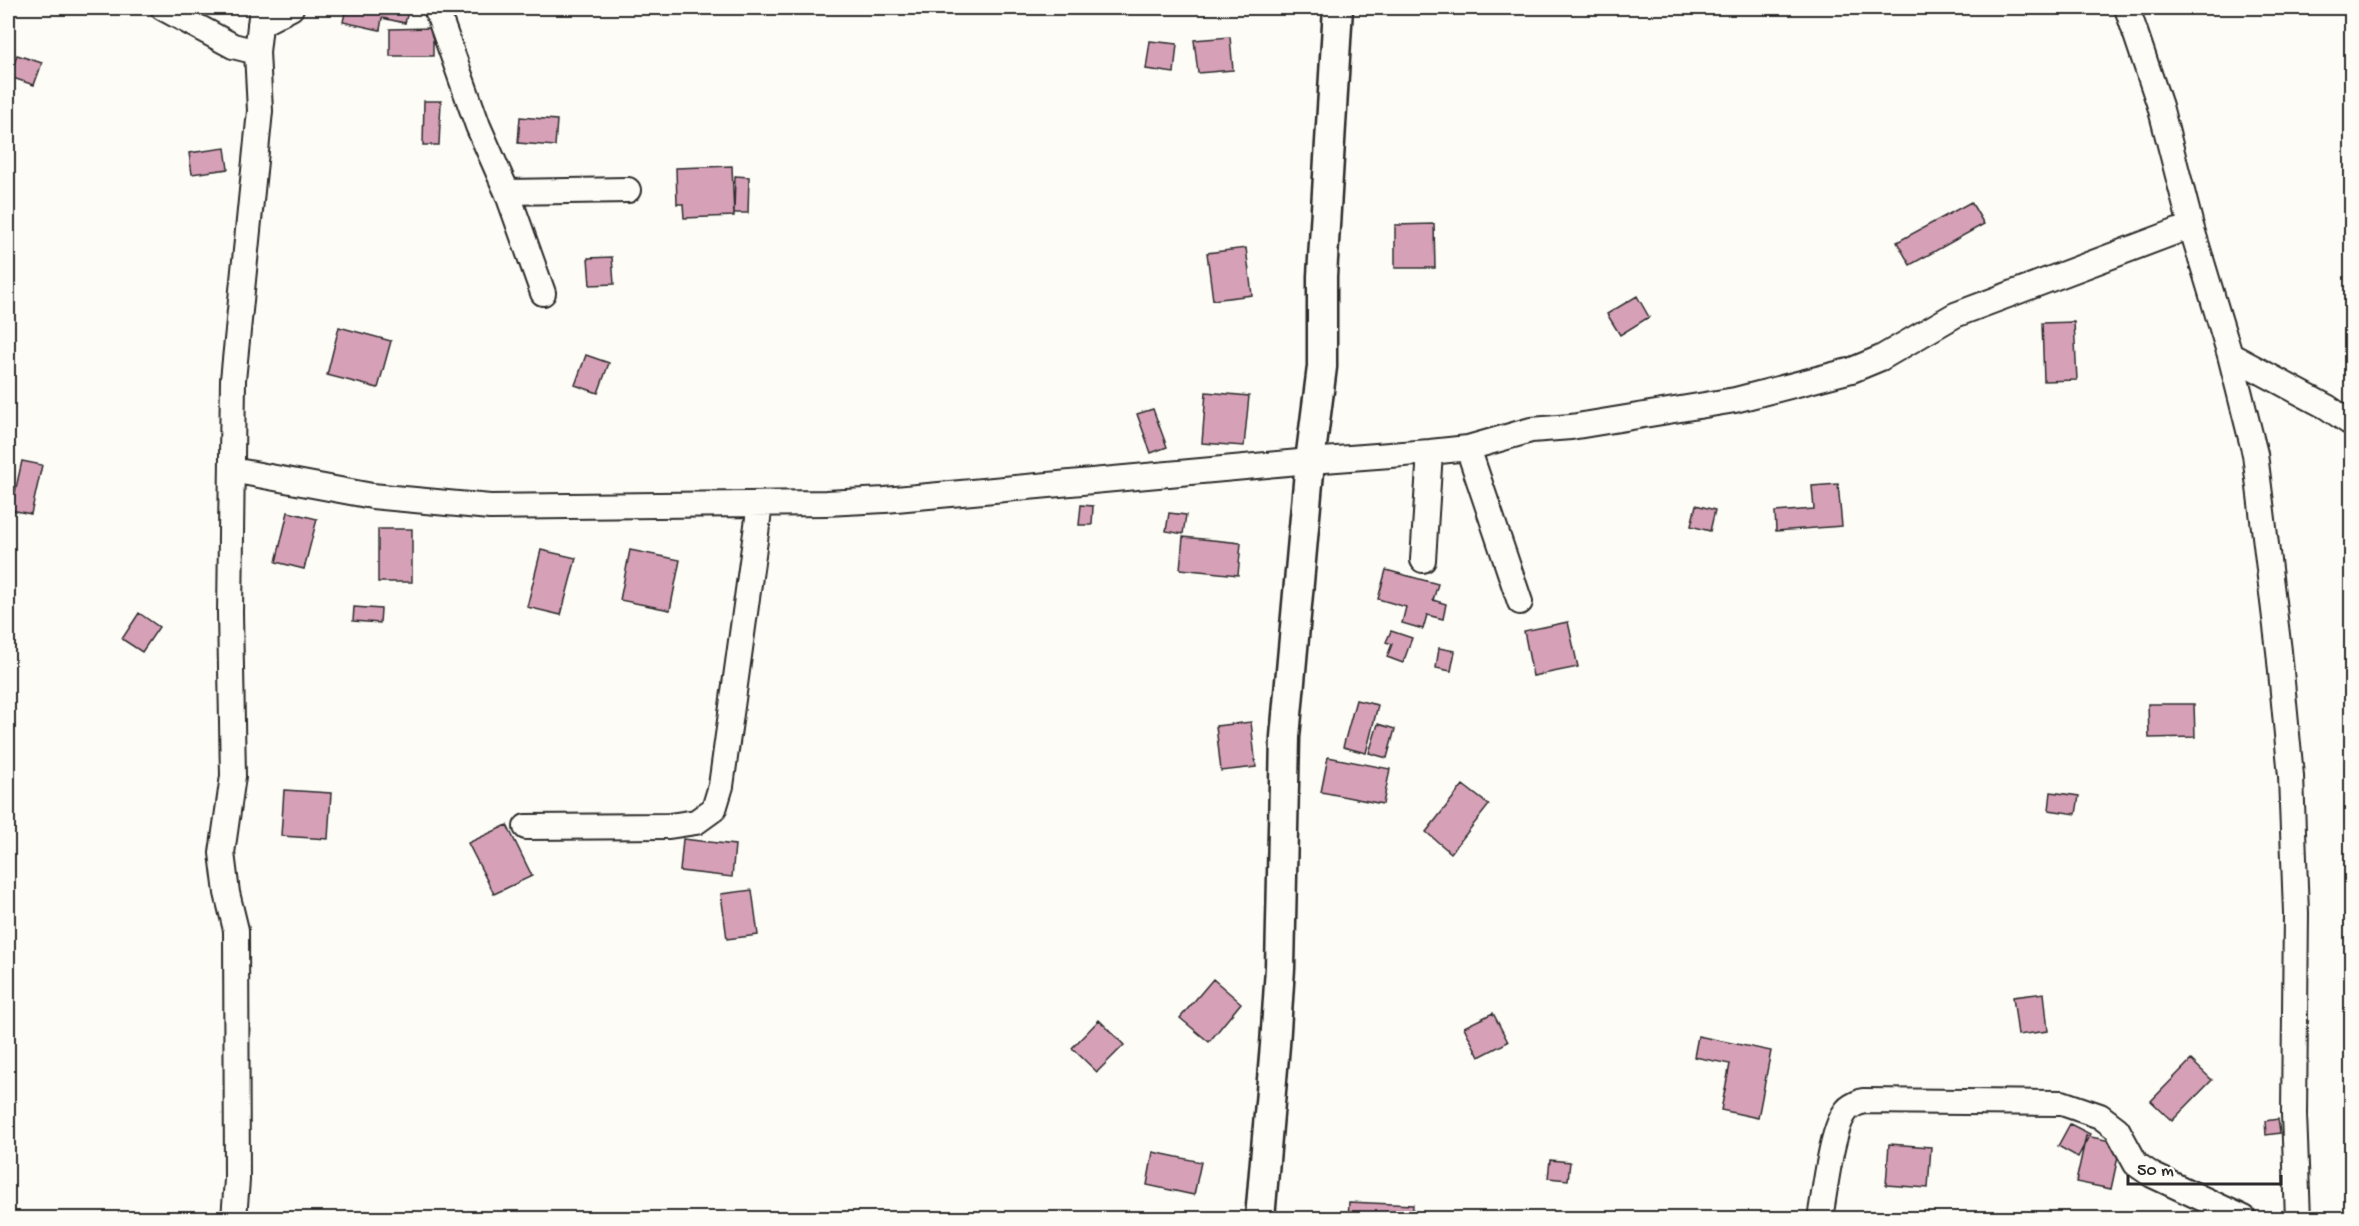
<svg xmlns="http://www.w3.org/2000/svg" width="2359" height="1226" font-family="'Gochi Hand',sans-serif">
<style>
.building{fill:#d6a0b7;stroke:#2b2b2b;stroke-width:1.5}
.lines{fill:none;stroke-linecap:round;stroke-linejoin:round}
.minor-casing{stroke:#2b2b2b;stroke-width:28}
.tertiary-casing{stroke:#2b2b2b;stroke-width:33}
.minor{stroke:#fdfcf7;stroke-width:24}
.tertiary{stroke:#fdfcf7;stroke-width:28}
</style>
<rect width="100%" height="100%" fill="#fdfcf7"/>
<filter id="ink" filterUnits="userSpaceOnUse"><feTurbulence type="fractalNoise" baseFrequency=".0167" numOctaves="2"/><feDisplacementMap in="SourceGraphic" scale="12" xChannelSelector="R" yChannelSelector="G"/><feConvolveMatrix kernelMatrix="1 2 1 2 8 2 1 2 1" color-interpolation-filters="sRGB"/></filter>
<g filter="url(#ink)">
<path class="building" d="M346,8H432L431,12L409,8L405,23L382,18L380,30L343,22Z
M433,28V56H390V29Z
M1230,37L1233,70L1198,73L1194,40Z
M1150,41L1177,44L1174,73L1146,69Z
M17,55L42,63L34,85L10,77Z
M424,101H441L439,145H423Z
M520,117L557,120L555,146L518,143Z
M225,148L228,169L192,174L189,153Z
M732,166L734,216L684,218L683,204H677L676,168Z
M735,176L749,177L748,213H734Z
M1971,202L1984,224L1910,265L1897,242Z
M1434,224L1435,268H1395V225Z
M1246,248L1252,295L1213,300L1207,253Z
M612,257L614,284L590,285L588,258Z
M1637,296L1649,317L1620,335L1607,314Z
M2074,322L2077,380L2044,381L2042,323Z
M339,327L391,341L378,388L327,375Z
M586,355L609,363L598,393L575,385Z
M1206,392L1249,396L1244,446L1202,443Z
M1153,409L1167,447L1151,453L1137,414Z
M22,461L42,465L31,514L11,510Z
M1838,484L1842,526L1776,531L1775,512L1814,509L1812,486Z
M1081,505L1093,506L1092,525H1079Z
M1696,505L1715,510L1710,531L1691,526Z
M288,512L317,519L304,569L276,562Z
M1169,513L1186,515L1183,534L1166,531Z
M378,529H412V582H378Z
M1183,537L1241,543L1238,575L1180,569Z
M541,550L576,558L561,615L527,607Z
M630,550L680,560L670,610L620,600Z
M1386,570L1438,584L1433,600L1446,604L1443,619L1427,615L1423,629L1402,623L1406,607L1378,599Z
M354,607L381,609L380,623L353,621Z
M139,613L159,627L142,652L122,639Z
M1568,622L1578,667L1533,676L1524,631Z
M1391,631L1412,638L1403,663L1387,657L1392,644L1386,642Z
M1439,648L1455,651L1451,671L1436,668Z
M1356,700L1378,705L1366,753L1343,747Z
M2148,704H2194L2195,737L2149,738Z
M1251,722L1256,767L1221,771L1216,726Z
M1378,724L1395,729L1387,758L1369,753Z
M1328,757L1390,769L1383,804L1321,792Z
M1463,785L1489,805L1451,853L1426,832Z
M284,790L331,793L328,839L281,836Z
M2051,792L2079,796L2076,814L2049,810Z
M507,825L532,876L494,894L468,843Z
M683,839L735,845L732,877L680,871Z
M752,890L758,935L727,939L721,894Z
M1213,979L1241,1003L1209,1042L1180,1018Z
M2044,993L2048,1031L2018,1035L2013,997Z
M1493,1013L1508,1042L1479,1057L1464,1027Z
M1099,1020L1124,1045L1097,1072L1072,1048Z
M1698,1036L1771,1051L1758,1118L1721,1110L1730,1064L1694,1057Z
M2191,1060L2212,1080L2172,1121L2151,1101Z
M2278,1119L2280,1133L2266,1135L2265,1121Z
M2070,1124L2090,1134L2078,1157L2058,1146Z
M2086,1136L2121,1143L2111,1189L2076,1182Z
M1889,1144L1931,1147L1928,1188L1886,1185Z
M1153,1152L1201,1162L1194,1195L1147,1185Z
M1550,1160L1570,1162L1568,1180L1548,1178Z
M1349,1202L1413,1205L1412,1218H1348Z"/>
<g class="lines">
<defs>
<path id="minor" d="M163,8L233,46L257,52
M436,8L478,126L507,192L543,293
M2127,8L2160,106L2191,226L2230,355L2255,454L2279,651L2291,776L2296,913L2294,1114L2298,1218
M260,24L291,8
M507,192L628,190
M2230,355L2327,407L2352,424
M1468,448L1520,602
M232,470L372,496L490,507L826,503L885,500L1310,461L1430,452L1468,448L1531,430L1571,427L1735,400L1852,370L1881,358L1955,315L2191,226
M1423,560L1430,452
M526,827L669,826L696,822L714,809L721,786L760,504
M234,1218L237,1180L236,930L227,893L222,853L233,776L230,613L233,380L260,111L257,52L262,8
M1820,1218C1825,1193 1831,1128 1847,1110C1851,1105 1858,1103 1863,1101L2062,1103L2100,1116L2117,1129L2136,1164L2152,1175L2244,1218"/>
<path id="tertiary" d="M1260,1218L1275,1045L1280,968L1285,737L1310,461L1322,367V276L1338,8"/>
</defs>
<use href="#minor" class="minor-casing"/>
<use href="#tertiary" class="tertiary-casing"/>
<use href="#minor" class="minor"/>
<use href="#tertiary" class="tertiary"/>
</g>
</g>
<rect width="2359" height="1226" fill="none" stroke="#fdfcf7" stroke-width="30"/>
<rect x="15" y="15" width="2329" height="1196" fill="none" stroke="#2b2b2b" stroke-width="2" filter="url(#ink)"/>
<path d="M2128 1175v9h153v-9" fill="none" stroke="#2b2b2b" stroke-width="3"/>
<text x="2137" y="1175" font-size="18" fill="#2b2b2b" stroke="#fdfcf7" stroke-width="4.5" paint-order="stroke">50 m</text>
</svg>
